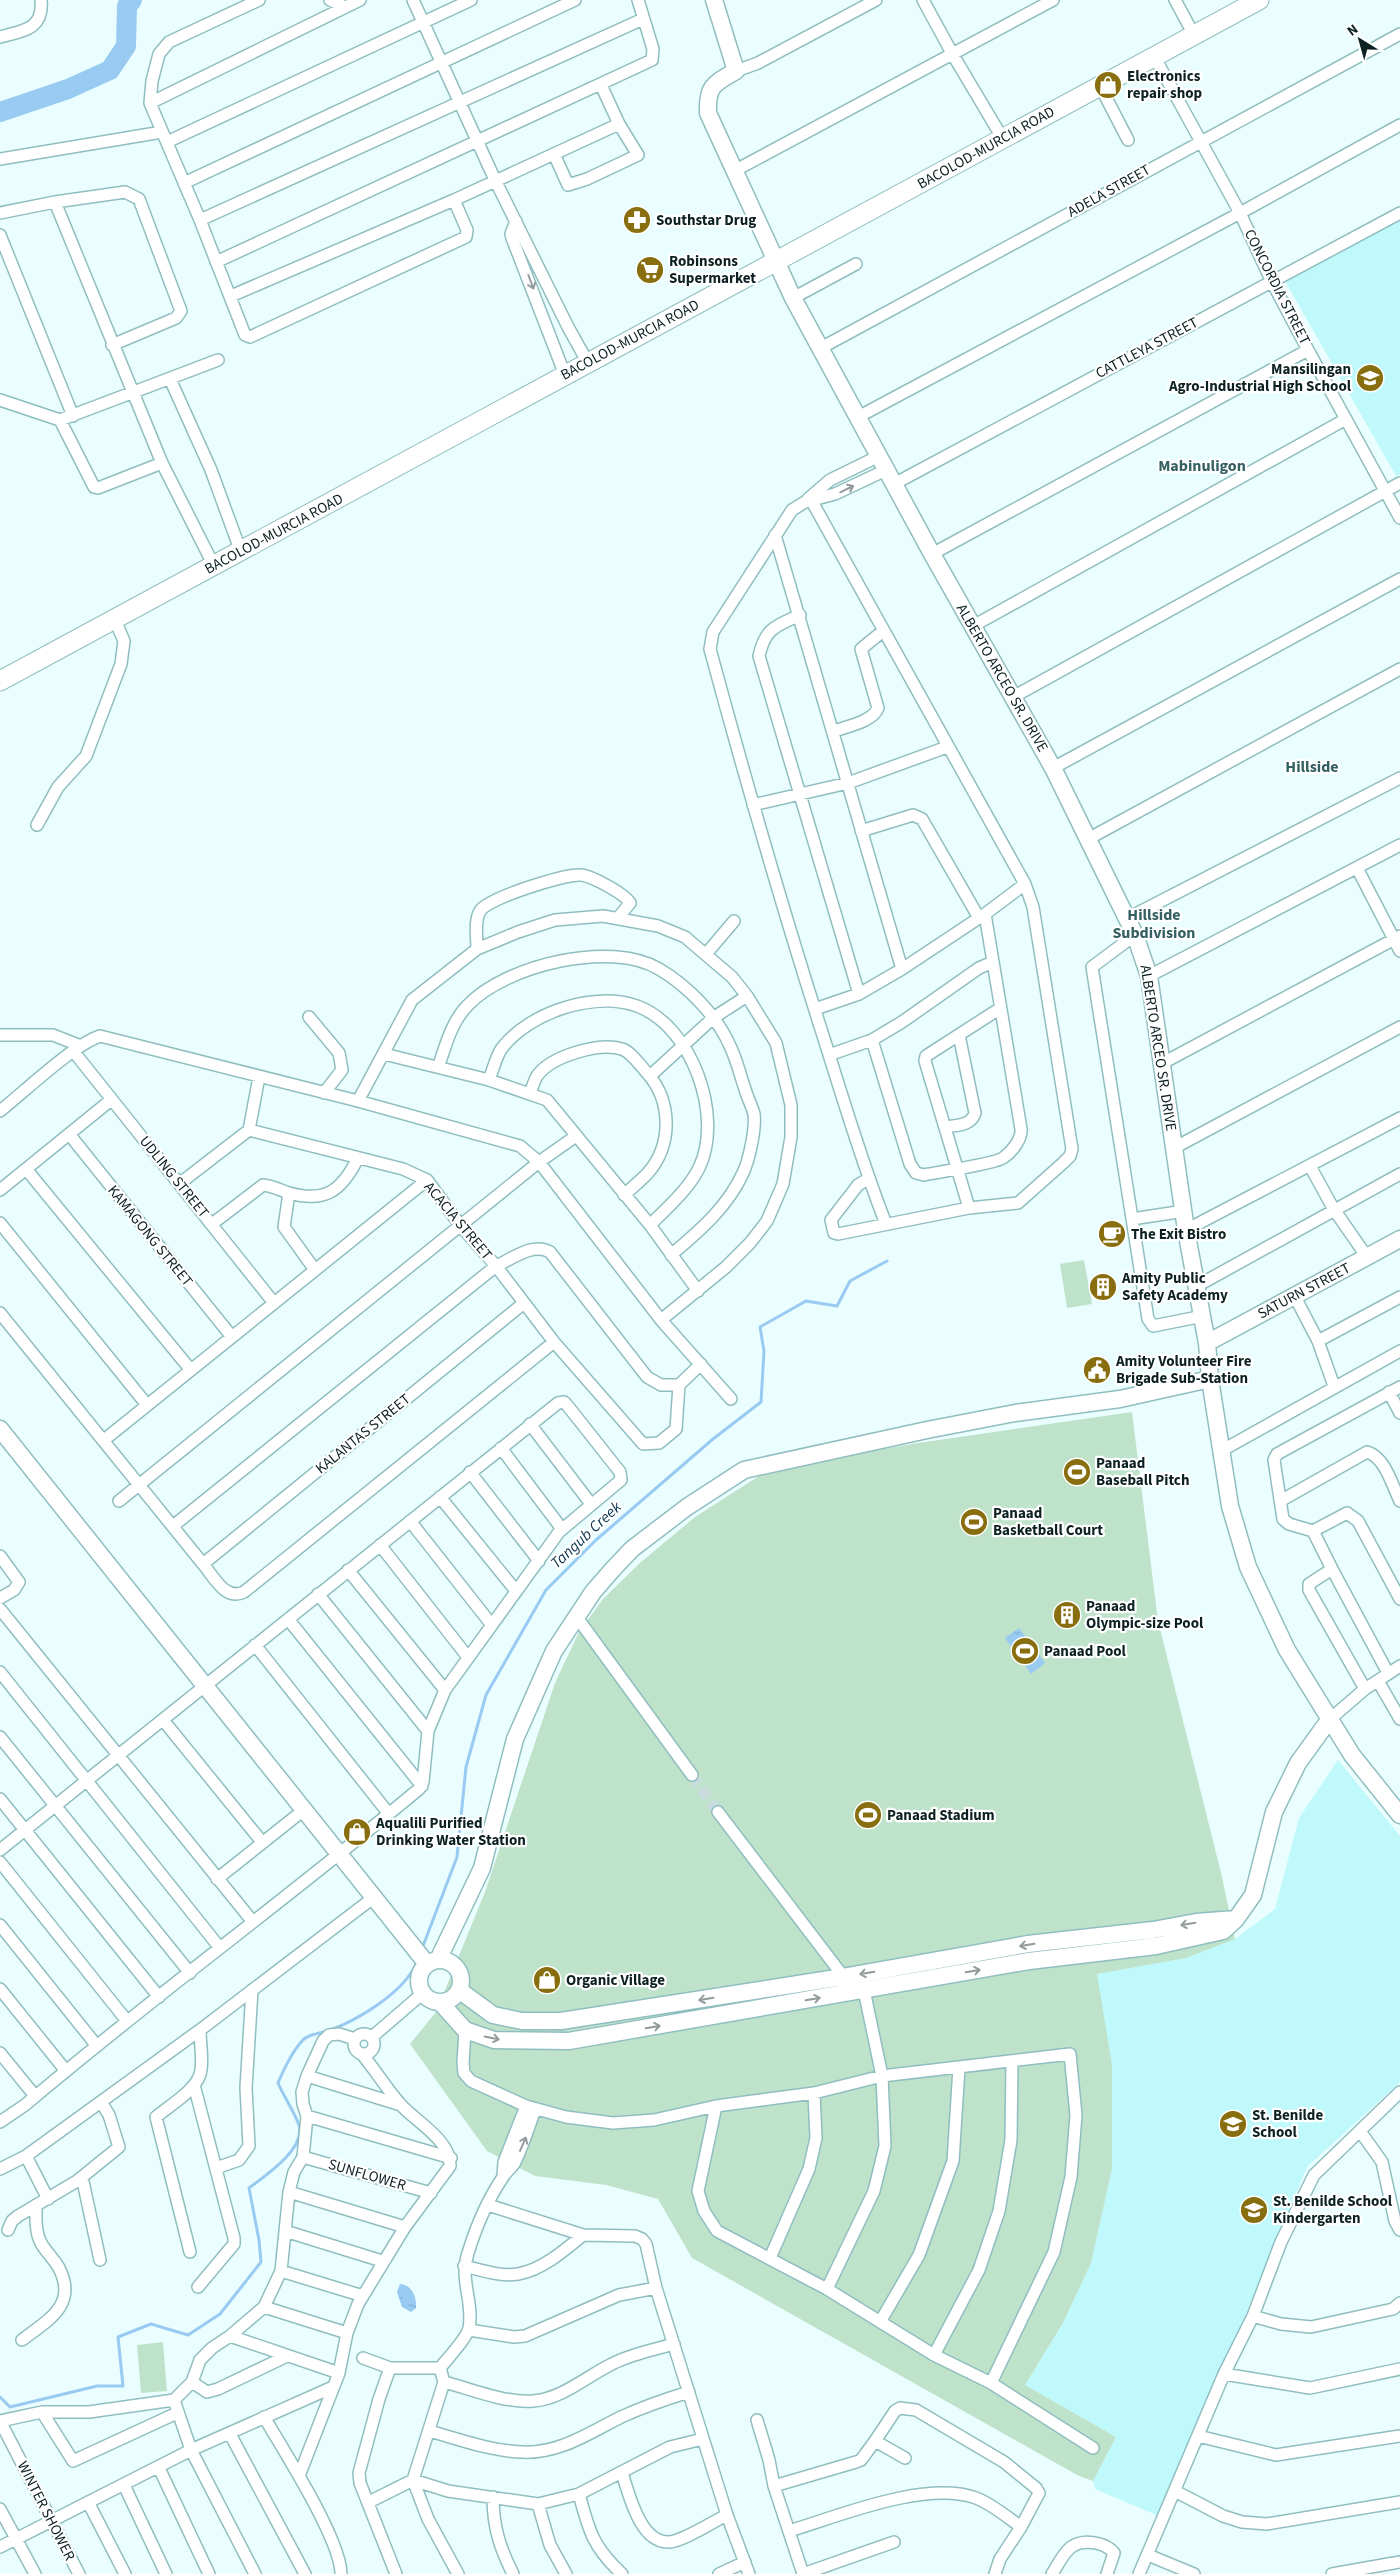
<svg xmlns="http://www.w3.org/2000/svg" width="1400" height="2574" font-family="'Source Sans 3',sans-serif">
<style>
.built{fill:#bff9fc}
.green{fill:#bfe2cb}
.water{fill:url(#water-ripples)}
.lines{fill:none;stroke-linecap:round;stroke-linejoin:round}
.stream{stroke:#98caf2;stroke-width:3}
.river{stroke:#98caf2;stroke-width:20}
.street-tunnel{stroke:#caddde;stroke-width:11;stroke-dasharray:11 5.5;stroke-linecap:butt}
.street-casing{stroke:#90bec0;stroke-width:14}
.secondary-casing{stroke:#90bec0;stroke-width:19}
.primary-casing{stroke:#90bec0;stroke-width:21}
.street{stroke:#fff;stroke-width:11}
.secondary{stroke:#fff;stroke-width:16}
.primary{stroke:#fff;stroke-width:19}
.oneway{stroke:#939b9c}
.labels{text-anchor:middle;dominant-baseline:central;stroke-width:4.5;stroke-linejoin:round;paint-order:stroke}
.poi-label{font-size:15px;font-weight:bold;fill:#0e2122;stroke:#fff;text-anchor:start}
.street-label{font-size:15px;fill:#0e2122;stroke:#fff}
.neighbourhood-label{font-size:16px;font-weight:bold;fill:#356062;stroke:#fff}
.water-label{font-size:16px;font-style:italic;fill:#103651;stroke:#fff}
</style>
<defs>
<pattern id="water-ripples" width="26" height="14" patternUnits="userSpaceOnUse" patternTransform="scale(1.25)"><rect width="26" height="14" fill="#98caf2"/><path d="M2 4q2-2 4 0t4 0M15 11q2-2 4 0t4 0" fill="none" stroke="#82adcf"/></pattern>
</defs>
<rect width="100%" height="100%" fill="#ebfeff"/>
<path class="built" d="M1400,219V474L1396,476L1285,281Z
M1338,1760L1400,1836V2082L1307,2167L1161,2517L1095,2489L1093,2481L1116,2437L1025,2385L1063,2323L1091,2263L1112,2169V2065L1096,1974L1186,1958L1235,1939L1275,1909L1299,1818Z"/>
<path class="green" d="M1084,1260L1092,1304L1067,1308L1060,1264Z
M1132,1412L1158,1621L1222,1877L1235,1939L1186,1958L1097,1974L1112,2065V2169L1091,2263L1063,2323L1025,2385L1116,2437L1093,2481L1079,2476L692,2258L658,2199L606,2185L535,2176L487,2151L410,2044L436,2012L485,1892L555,1683L579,1632L603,1599L641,1562L695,1517L765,1472L777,1467L918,1443Z
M163,2342L167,2391L141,2393L137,2345Z"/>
<path class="water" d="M1019,1628L1045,1663L1031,1674L1005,1638Z
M400,2284C412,2285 417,2297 416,2308L411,2312L402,2307L397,2292Z"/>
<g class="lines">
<path class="stream" d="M423,1946L457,1857L466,1767L486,1695L546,1590L596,1540L713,1439L761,1402L764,1351L760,1327L806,1301L837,1306L850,1281L887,1261
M0,2397L10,2407L97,2386H123L118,2337L151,2324L188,2335L220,2314L261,2262L259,2240L249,2188C265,2176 306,2149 299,2125C294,2111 284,2097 278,2083C284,2069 292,2051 303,2040C308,2034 321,2033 328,2031C358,2020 403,1993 416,1964"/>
<path class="river" d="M0,112L68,89L110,70L126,46L127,6L132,0"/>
<path class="street-tunnel" d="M692,1775L718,1812"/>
<defs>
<path id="street" d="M259,0L169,42L159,54L152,81L150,103L200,220L245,335L250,337L466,237L467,230L454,200
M330,0L345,7
M413,0L495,180L568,327L588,363
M923,0L953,55L1003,139
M1175,0L1194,35
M0,37C22,31 44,30 41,0
M1154,56L1240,213L1272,282L1308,350L1400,518
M736,71L758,63L876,0
M1100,86L1128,140
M150,103L360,0
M167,142L471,0
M554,154L568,185L587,179L638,155L619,124L601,85
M0,159L162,132
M734,171L1053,0
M184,183L575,0
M55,202L125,192L139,199L181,311L176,318L112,345
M0,213L55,202L162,463L214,566
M200,220L643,19
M516,221L511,234L512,238L565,375
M0,235L73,416
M216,262L652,60L653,49L638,0
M231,296L454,200L619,124
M793,298L856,264
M819,349L1400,34
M170,379L211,470L241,552
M0,400L60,420L218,360
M858,417L1240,213L1400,125
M60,420L94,487L98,488L162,463
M886,470L835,494L805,502L792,510L713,632L710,649C746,782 784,914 826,1045C845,1105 863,1166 886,1224
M894,484L1400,213
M810,498L1025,884L1033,907L1072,1149L1070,1156L1063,1163L1018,1203L969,1208L838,1234L834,1233L831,1220L858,1185L868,1179
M808,499L830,480L879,456
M775,535L902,969
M932,554L1308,350
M800,615C776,626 765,628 759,656L859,994
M973,626L1346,419
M1013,697L1400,483
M834,731C848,726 872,722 878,708L861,649L883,631
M1053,768L1400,579
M753,805L848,783L947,747
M37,825L58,787L86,756L121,664L124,641L115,620
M861,831L913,815L922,819L979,918
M1088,839L1400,669
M1357,868L1400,951
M1128,918L1400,778
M1135,935L1092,967L1148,1319L1153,1326L1203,1316
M477,949C477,937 474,921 480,911C488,898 564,874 581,875C592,876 625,894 630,903L618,918
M706,954L734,921
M1149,976L1400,845
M815,1009L859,994L902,969L985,914L1025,884
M309,1017L339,1053L342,1070L324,1093
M0,1035H53L81,1046
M872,1040L910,1164L916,1173L924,1175C938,1172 994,1164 1003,1158C1012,1152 1022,1139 1021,1129L985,914
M74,1052L274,1303
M384,1054L489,1080L547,1100L650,1225L698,1291
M829,1055L872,1040L902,1022L979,968L993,962
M1161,1064L1400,936
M439,1065C446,1044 452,1021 468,1005C506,965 611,940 659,969C688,986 717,1016 730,1046C737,1060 740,1075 745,1089C747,1097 752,1106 754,1114C756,1129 749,1160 743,1173C727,1208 699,1231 671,1255
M650,1076L713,1018L747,996
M489,1080C493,1070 496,1056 502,1048C530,1012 594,991 637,1006C692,1026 724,1116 699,1168C688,1190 667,1208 650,1225
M530,1094C532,1088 534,1081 537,1076C551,1056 599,1042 622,1049C631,1052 640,1065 647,1073C672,1101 673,1145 647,1174C640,1181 632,1188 624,1195
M358,1101L412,1000L477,949L518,932L555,920L603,916L658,926L685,937L732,977L747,996L776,1043L791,1105V1137L783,1184L767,1221L750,1243L726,1267L661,1320
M0,1111C24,1092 73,1045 100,1036L358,1101L520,1146L539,1162L661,1320L731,1399
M945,1127C957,1125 971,1126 975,1113L959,1035
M249,1130L259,1077
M69,1134L232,1337
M1174,1148L1400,1027
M1310,1166L1333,1208L1367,1257
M26,1169L190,1369
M179,1184L249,1130L403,1169L427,1180L460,1225L496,1266L554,1342L643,1444L659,1443L676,1429L679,1385L701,1364
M0,1190L111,1100
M289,1193L284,1227L315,1270
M969,1208L925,1061L926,1056L999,1009
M1132,1219L1184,1211
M0,1223L147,1405
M212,1224L263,1185C273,1186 280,1190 289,1193C325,1203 341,1191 357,1160
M1186,1230L1400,1118
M1195,1287L1400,1174
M1294,1295L1318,1341L1334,1386
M0,1313L203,1564C214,1577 225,1601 244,1592L554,1342
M1318,1341L1400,1297
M1389,1392L1400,1413
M530,1424L591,1504
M104,1440L427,1180
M501,1448L562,1529
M1221,1451L1400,1351
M470,1472L539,1561
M440,1497L516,1591
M1282,1500L1367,1452C1385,1457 1392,1485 1400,1501
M119,1501L539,1162L576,1136
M410,1521L491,1624
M173,1526L496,1266C512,1259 533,1242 550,1252L647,1377L661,1385H679
M1313,1531L1347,1513L1358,1521L1400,1599
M380,1545L467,1656
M0,1556L19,1582L14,1590L0,1598
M203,1564L524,1303
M1332,1569L1388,1673
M348,1570L445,1690
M318,1594L428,1731
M0,1609L253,1922
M576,1616L692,1775
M288,1619L422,1786
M255,1645L389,1814
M0,1672L220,1948
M1378,1681L1400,1719
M1365,1689L1309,1590V1584L1332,1569L1313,1531L1289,1524L1283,1519L1274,1460L1277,1454L1400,1387
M163,1720L262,1842
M1329,1720L1365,1689L1400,1666
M0,1737L190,1973
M0,1799L159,1997
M718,1812L846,1980
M0,1850L558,1403L564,1402L567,1405L620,1472L621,1480L559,1532L445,1690L428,1731L423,1782L419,1789C289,1897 154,1996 25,2105L0,2122
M0,1862L127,2021
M217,1879L305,1809
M0,1925L97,2046
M0,1989L66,2071
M465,2030L463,2063L464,2073L471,2081L526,2106L566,2117L613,2123L654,2120L716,2106L814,2093L882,2076L1070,2054L1076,2115L1071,2177L1054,2252L991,2383
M354 2044a10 10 0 1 1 20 0a10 10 0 1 1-20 0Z
M372,2037L423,1993
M0,2053L35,2096
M307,2076L401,2105
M194,2085L234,2238V2244L198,2287
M716,2106L698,2191L704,2211L717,2231L827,2289L934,2355L991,2383L1093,2448
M307,2116L451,2158
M1360,2131L1382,2162L1395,2221L1400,2230
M26,2156L48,2199
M303,2157L431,2193
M216,2168L239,2160L249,2146L246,2088L252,1990
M0,2169L26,2156L200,2030
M503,2176L504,2162L526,2106
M82,2177L100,2260
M289,2192L405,2227
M488,2205L583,2235L635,2236L642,2239L646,2244L656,2288L727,2515L749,2574
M8,2230L12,2221L18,2216L77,2181L119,2147L109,2115L101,2102
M285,2231L382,2261
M190,2252L156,2117C170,2105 199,2089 201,2070C203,2057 200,2043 200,2030L373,1898
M770,2258L809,2169L816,2138L814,2093
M464,2266C481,2270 501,2277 518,2274C542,2270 565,2250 583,2235
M281,2271L363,2296
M827,2289L874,2191L885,2146L882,2076L864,1990
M264,2307L347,2333
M1253,2316L1281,2324L1311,2327L1393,2309L1400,2303
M880,2322L919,2255L953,2161L959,2068
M469,2330L514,2337L525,2336L619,2295L656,2288
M230,2336L339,2373
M22,2340C48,2320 78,2305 59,2268C54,2259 46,2252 41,2243C35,2232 36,2217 36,2205
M934,2355L979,2270L999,2211L1011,2140L1012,2061
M363,2358L390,2368H440
M390,2368L379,2399L359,2473L360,2483L396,2574
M1224,2374L1310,2388L1400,2369
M192,2382L207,2392L218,2389L287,2356
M444,2382C471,2389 504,2403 533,2401C562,2399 587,2376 612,2364C631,2354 653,2350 674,2344
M174,2400L191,2450L255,2574
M42,2412L73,2461L177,2413
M264,2417C283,2449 341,2540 341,2574
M757,2420L769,2460L774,2486L803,2574
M0,2421L42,2412H89L174,2400L192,2382L200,2360L212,2348L230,2336L264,2307L281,2271L289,2192L294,2172L303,2157L307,2116L303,2104L302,2092L307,2076L323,2041L329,2035L339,2034L355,2039
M0,2421L79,2574
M429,2431C459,2439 490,2451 522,2452C559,2454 589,2433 621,2417C643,2407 666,2399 689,2392
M230,2434L305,2574
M1198,2436L1276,2455L1400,2436
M875,2441L895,2411L900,2408L916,2410L1004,2462L1036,2488L1039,2493L1021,2527L1000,2559L995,2574
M159,2468L209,2574
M622,2473C629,2494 640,2544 670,2542C685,2540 712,2522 727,2515
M299,2476L339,2373L347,2333L358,2304L405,2227L450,2166C451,2140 416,2122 400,2104C387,2089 375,2070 362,2054
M124,2485L166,2574
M774,2486L856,2462L861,2460L875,2441L905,2458
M1175,2491L1223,2516L1242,2522L1267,2524L1400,2502
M579,2494C589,2531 593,2547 622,2574
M493,2497C493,2527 500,2548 513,2574
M88,2502L125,2574
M369,2502L413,2480L448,2491L538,2504L579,2494L670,2447L703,2439
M538,2504L550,2545L566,2574
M0,2509L35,2574
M789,2531C839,2516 925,2480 976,2498C992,2504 1007,2517 1021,2527
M0,2547L191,2450L333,2387
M1148,2555L1194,2574
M458,2574L428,2519L413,2480L444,2382L440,2368C447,2359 467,2338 469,2328C474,2302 459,2280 468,2253C476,2227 488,2199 503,2177C506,2171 512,2168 515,2162C523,2145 529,2127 535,2109
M719,2574L745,2562
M803,2574L894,2542
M1052,2574C1057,2566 1063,2554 1070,2548C1082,2538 1105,2542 1114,2553L1107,2574
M1139,2574L1224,2374L1253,2316L1281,2242L1314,2175L1400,2092
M1332,2574L1400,2562"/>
<path id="secondary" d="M714,0L736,71C713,84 707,86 708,113L793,298L932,554L1053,768L1135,935L1149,976L1186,1230L1207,1343L1210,1379L1230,1506L1248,1567L1287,1650L1352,1755L1400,1815
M1207,1343L1400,1239
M0,1429L427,1964
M438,1960L482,1868L515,1739L554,1651L593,1592L613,1569L632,1549L687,1507L744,1470L927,1430L1015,1413L1120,1399L1210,1379
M419 1981a21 21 0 1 1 42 0a21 21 0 1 1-42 0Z
M459,1990L493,2015L522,2021H561L843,1977L1028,1944L1153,1930L1196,1922L1236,1919
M440,2002L465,2030L494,2040L569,2041L1029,1961L1156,1946L1223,1931L1236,1919L1253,1895L1274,1812L1298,1763L1329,1720"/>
<path id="primary" d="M0,681L1259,0"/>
</defs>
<use href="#street" class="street-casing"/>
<use href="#secondary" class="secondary-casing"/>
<use href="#primary" class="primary-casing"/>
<use href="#street" class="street"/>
<use href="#secondary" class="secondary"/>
<use href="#primary" class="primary"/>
</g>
<defs><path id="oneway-shaft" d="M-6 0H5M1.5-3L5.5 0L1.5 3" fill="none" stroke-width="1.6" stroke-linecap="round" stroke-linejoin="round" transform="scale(1.25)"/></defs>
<g class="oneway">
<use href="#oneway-shaft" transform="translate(531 282) rotate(69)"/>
<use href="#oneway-shaft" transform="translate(847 489) rotate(-26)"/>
<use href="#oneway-shaft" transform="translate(1188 1924) rotate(170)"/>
<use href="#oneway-shaft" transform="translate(1027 1945) rotate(171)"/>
<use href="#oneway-shaft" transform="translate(973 1971) rotate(-10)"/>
<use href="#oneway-shaft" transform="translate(867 1973) rotate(170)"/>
<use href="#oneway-shaft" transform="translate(706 1999) rotate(171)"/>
<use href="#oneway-shaft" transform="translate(813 1999) rotate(-10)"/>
<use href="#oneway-shaft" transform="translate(653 2027) rotate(-10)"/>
<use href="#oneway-shaft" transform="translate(492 2038) rotate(11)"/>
<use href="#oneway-shaft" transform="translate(523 2144) rotate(-66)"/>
</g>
<defs>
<symbol id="shop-disc" viewBox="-11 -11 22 22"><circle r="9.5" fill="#886e0e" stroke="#fff"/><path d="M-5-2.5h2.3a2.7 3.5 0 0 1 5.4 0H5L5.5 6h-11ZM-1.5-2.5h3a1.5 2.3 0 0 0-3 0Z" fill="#fff"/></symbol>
<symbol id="pharmacy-disc" viewBox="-11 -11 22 22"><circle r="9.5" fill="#886e0e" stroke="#fff"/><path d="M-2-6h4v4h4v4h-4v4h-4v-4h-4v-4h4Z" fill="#fff"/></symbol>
<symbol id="supermarket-disc" viewBox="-11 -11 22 22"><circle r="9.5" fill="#886e0e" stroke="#fff"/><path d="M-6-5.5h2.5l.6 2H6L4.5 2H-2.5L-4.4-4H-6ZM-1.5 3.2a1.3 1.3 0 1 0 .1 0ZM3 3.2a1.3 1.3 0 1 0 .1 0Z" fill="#fff"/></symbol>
<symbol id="school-disc" viewBox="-11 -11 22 22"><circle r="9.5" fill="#886e0e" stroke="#fff"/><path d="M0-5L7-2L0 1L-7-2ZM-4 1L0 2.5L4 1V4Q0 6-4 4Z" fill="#fff"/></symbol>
<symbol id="cafe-disc" viewBox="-11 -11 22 22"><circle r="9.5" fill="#886e0e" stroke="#fff"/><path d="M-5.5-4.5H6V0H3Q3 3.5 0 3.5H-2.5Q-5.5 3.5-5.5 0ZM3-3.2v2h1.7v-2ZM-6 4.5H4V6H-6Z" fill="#fff"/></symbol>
<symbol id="building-disc" viewBox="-11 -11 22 22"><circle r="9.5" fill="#886e0e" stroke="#fff"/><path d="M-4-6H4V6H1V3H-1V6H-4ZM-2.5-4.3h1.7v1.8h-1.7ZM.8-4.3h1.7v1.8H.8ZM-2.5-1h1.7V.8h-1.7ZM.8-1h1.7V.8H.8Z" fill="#fff"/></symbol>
<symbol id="civic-disc" viewBox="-11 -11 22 22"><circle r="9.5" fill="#886e0e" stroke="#fff"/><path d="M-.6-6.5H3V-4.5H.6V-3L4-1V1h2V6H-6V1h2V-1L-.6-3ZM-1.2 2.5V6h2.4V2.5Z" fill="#fff"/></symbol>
<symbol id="stadium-disc" viewBox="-11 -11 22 22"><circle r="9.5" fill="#886e0e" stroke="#fff"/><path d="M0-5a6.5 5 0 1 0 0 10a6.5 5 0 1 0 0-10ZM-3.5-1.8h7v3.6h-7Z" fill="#fff"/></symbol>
</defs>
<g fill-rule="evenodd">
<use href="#shop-disc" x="1092" y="69" width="32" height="32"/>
<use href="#pharmacy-disc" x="621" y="204" width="32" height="32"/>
<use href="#supermarket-disc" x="634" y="254" width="32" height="32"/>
<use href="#school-disc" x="1354" y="362" width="32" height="32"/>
<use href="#cafe-disc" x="1096" y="1218" width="32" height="32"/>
<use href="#building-disc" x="1087" y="1271" width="32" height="32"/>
<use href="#civic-disc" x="1081" y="1354" width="32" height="32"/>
<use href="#stadium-disc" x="1061" y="1456" width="32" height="32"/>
<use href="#stadium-disc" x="958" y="1506" width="32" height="32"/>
<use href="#building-disc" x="1051" y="1599" width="32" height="32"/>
<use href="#stadium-disc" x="1009" y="1635" width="32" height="32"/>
<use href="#stadium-disc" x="852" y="1799" width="32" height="32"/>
<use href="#shop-disc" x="341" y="1816" width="32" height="32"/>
<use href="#shop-disc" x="531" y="1964" width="32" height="32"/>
<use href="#school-disc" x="1217" y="2108" width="32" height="32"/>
<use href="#school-disc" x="1238" y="2194" width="32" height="32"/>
</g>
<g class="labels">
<g class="poi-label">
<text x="1127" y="76">Electronics<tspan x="1127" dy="17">repair shop</tspan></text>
<text x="656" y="220">Southstar Drug</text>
<text x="669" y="261">Robinsons<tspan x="669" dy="17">Supermarket</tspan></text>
<text x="1351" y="369" text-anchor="end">Mansilingan<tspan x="1351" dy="17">Agro-Industrial High School</tspan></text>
<text x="1131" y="1234">The Exit Bistro</text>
<text x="1122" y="1278">Amity Public<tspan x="1122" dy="17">Safety Academy</tspan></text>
<text x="1116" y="1361">Amity Volunteer Fire<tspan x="1116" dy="17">Brigade Sub-Station</tspan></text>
<text x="1096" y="1463">Panaad<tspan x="1096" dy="17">Baseball Pitch</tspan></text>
<text x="993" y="1513">Panaad<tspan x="993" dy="17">Basketball Court</tspan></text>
<text x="1086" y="1606">Panaad<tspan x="1086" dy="17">Olympic-size Pool</tspan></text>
<text x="1044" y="1651">Panaad Pool</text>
<text x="887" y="1815">Panaad Stadium</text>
<text x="376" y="1823">Aqualili Purified<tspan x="376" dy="17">Drinking Water Station</tspan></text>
<text x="566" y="1980">Organic Village</text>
<text x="1252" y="2115">St. Benilde<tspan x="1252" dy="17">School</tspan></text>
<text x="1273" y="2201">St. Benilde School<tspan x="1273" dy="17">Kindergarten</tspan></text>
</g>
<g class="street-label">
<text transform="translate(986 148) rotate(-29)">BACOLOD-MURCIA ROAD</text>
<text transform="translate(1109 191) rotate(-29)">ADELA STREET</text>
<text transform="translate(1277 287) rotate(63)">CONCORDIA STREET</text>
<text transform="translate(630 340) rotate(-28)">BACOLOD-MURCIA ROAD</text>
<text transform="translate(1147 348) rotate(-28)">CATTLEYA STREET</text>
<text transform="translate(274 534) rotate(-28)">BACOLOD-MURCIA ROAD</text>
<text transform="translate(1002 678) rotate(60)">ALBERTO ARCEO SR. DRIVE</text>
<text transform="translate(1158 1048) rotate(81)">ALBERTO ARCEO SR. DRIVE</text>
<text transform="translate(174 1177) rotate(51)">UDLING STREET</text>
<text transform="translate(458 1221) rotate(50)">ACACIA STREET</text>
<text transform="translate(150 1236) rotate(51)">KAMAGONG STREET</text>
<text transform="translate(1304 1291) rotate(-28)">SATURN STREET</text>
<text transform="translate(363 1434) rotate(-39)">KALANTAS STREET</text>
<text transform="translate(367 2175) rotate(16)">SUNFLOWER</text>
<text transform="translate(46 2511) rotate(63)">WINTER SHOWER</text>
</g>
<g class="neighbourhood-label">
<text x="1202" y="466">Mabinuligon</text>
<text x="1312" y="767">Hillside</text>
<text x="1154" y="915">Hillside<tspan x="1154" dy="18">Subdivision</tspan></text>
</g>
<g class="water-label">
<text transform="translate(586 1535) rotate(-43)">Tangub Creek</text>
</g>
</g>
<g transform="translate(1360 40) rotate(323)" stroke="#ffffff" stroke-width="4" paint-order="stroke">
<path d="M0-4L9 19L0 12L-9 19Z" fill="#0e2122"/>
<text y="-8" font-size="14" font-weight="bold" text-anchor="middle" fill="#0e2122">N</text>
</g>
</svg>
